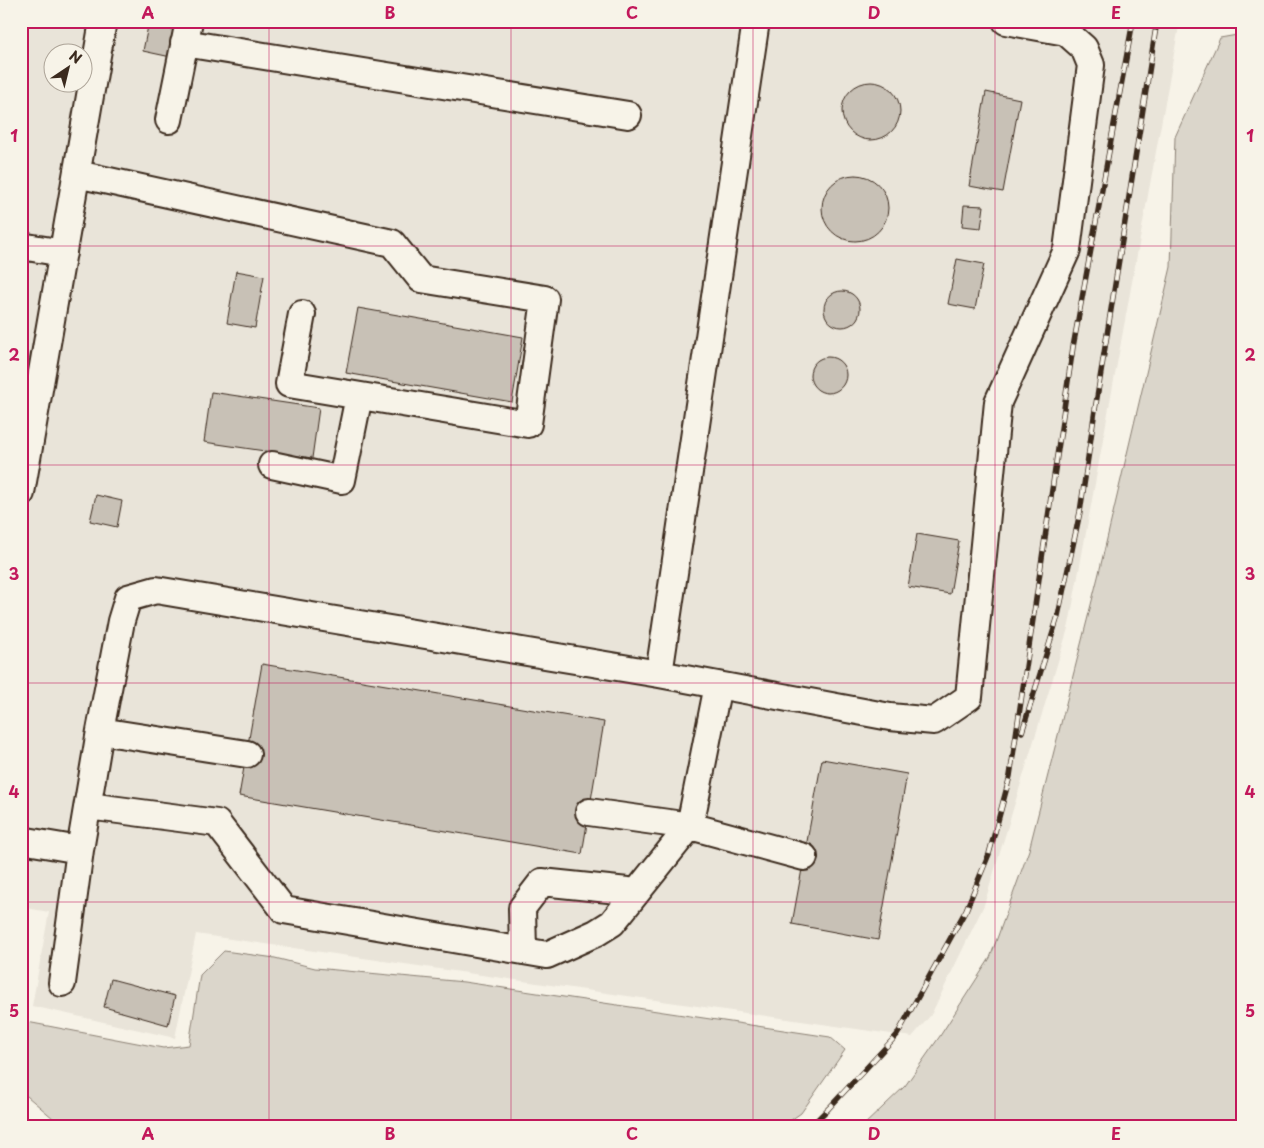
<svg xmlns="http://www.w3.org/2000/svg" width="1264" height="1148" font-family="'Playpen Sans',sans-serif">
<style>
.built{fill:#e9e4d9;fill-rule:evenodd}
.green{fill:#dbd6cb;stroke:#8b8074}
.building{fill:#c8c1b6;stroke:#3b2a1e}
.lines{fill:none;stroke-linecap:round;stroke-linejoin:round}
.minor-casing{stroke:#3b2a1e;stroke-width:30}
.minor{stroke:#f7f3e8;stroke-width:26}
.rail-casing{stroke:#3b2a1e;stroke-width:5.5}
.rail{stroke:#f7f3e8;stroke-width:4;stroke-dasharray:11;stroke-linecap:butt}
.grid{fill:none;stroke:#c2185b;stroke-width:1;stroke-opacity:0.55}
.neatline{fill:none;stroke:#c2185b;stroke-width:2}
.grid-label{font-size:16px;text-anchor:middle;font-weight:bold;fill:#c2185b}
</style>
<rect width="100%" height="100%" fill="#f7f3e8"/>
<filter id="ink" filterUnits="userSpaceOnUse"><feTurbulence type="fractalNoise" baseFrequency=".02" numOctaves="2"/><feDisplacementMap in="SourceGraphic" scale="10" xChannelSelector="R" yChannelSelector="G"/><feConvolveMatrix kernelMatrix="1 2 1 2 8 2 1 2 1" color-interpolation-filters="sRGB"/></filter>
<g filter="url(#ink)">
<path class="built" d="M21,21H1180L1069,625L984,905L931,1015L912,1037L196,934L175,1038L32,1006L49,912L21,907ZM52,52H82V82H52Z"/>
<path class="green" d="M1243,34V1127H862L905,1086L940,1036L990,958L1029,850L1098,577L1171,267L1175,137L1220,38Z
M224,951L275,958L315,968L464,982L830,1037L845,1050L801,1113L781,1127H61L60,1124L21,1091V1025L27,1022L163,1048L189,1045L200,975Z"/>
<path class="building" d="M149,21H178L171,57L143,51Z
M842 111a29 29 0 1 1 58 0a29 29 0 1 1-58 0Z
M986,92L1020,99L1003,192L969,186Z
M822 208a33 33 0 1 1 66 0a33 33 0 1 1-66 0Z
M964,205L984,206L981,228L962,226Z
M957,259L984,264L975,309L948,304Z
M236,271L264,276L255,328L227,323Z
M824 309a18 18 0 1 1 36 0a18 18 0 1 1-36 0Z
M358,308L523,337L512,402L346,373Z
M810 375a18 18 0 1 1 36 0a18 18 0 1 1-36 0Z
M211,392L319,408L312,458L204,442Z
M96,495L122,501L117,527L90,521Z
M917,534L959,541L950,594L908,587Z
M262,664L604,722L582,854L239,796Z
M822,759L907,774L878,940L792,924Z
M111,979L175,996L168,1025L104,1007Z"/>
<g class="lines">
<defs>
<path id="minor" d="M184,43L628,115
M169,120L189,21
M77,174L392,243L421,279L545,299L528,424L289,384L302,314
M21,246L63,253
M272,465L342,480L359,396
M21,493L103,21
M659,674L756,21
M100,731L247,754
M88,806L217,823L284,910L547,955L596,933L612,923L690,826L804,857
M589,812L690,826L718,685
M21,840L80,850
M523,951L522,908L542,882L637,892
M62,983L80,850L100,731L121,621L128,598L156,590L659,674L890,717L934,721L969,697L998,402L1067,250L1091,65L1084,48L1066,32L1006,21"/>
</defs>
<use href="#minor" class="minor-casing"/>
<use href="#minor" class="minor"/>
<defs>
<path id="rail" d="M1022,732L1058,616L1080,512L1095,410L1157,21
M810,1127L829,1108L897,1035L966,910L989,854L1010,776L1073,347L1133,21"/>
</defs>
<use href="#rail" class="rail-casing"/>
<use href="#rail" class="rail"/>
</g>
</g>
<path class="grid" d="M269,21V1127M511,21V1127M753,21V1127M995,21V1127M21,246H1243M21,465H1243M21,683H1243M21,902H1243"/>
<rect width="1264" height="1148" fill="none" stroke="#f7f3e8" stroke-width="55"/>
<g transform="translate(68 68) rotate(35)"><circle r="24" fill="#f7f3e8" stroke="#aca397"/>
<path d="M0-4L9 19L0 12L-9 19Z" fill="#3b2a1e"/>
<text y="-8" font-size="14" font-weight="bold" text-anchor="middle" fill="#3b2a1e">N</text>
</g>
<rect x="28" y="28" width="1208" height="1092" class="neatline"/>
<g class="grid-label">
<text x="148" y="19">A</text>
<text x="390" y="19">B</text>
<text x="632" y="19">C</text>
<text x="874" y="19">D</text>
<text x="1116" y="19">E</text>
<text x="14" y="142">1</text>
<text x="1250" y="142">1</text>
<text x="14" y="361">2</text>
<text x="1250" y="361">2</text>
<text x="14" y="580">3</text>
<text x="1250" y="580">3</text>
<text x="14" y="798">4</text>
<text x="1250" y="798">4</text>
<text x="14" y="1017">5</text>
<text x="1250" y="1017">5</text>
<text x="148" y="1140">A</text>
<text x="390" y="1140">B</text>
<text x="632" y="1140">C</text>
<text x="874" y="1140">D</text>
<text x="1116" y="1140">E</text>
</g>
</svg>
